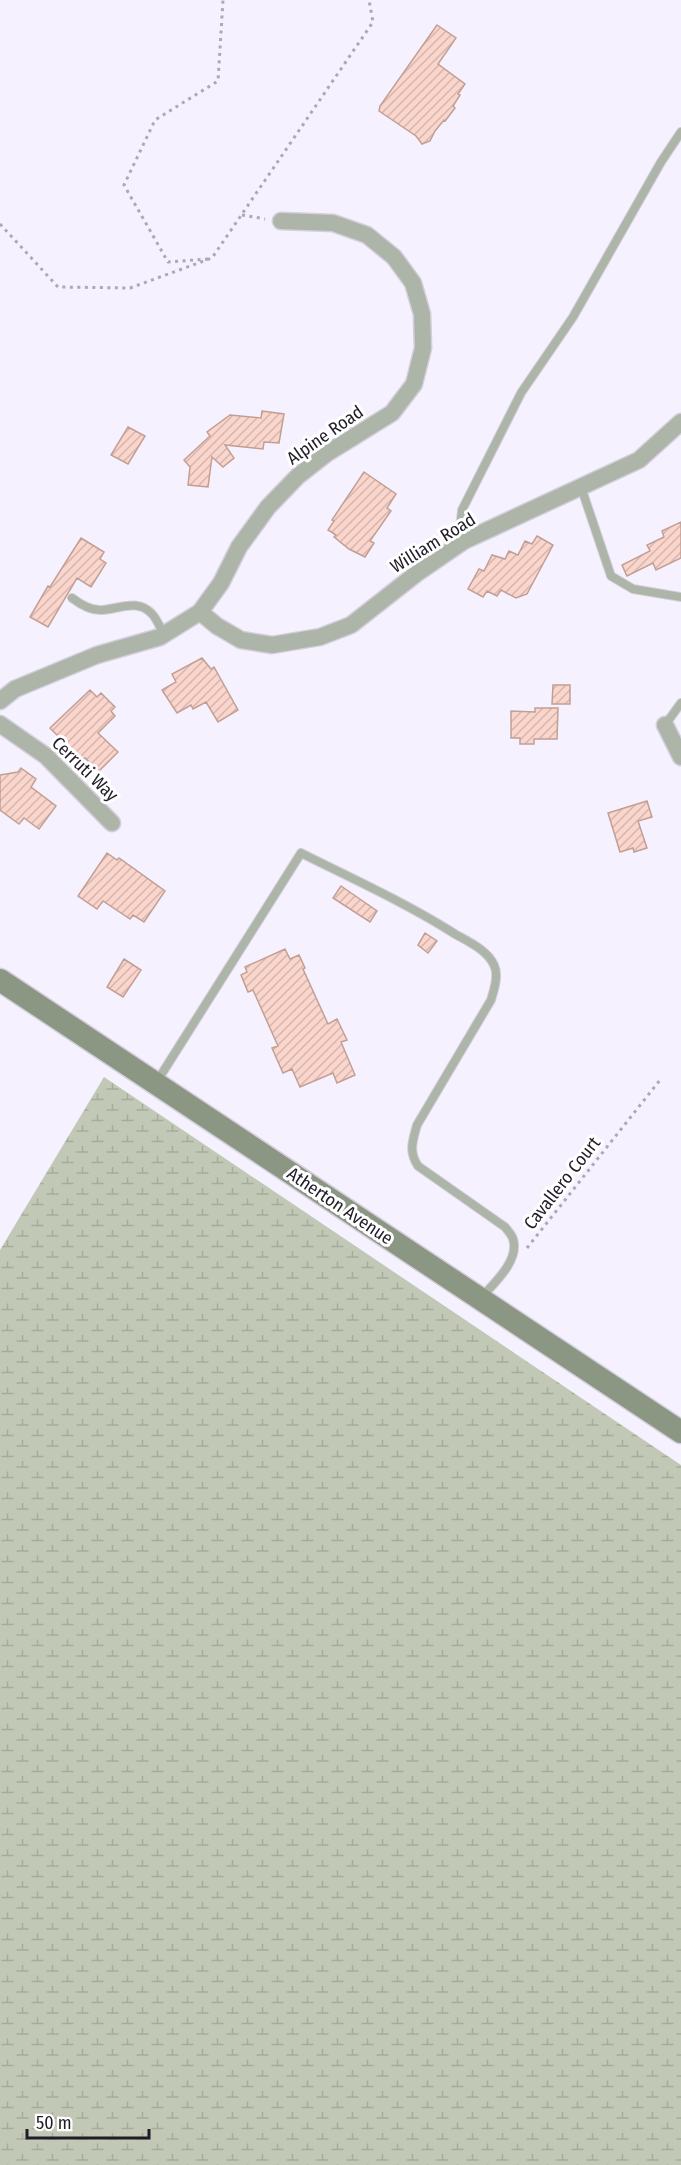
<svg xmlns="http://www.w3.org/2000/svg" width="681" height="2165" font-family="'Fira Sans Condensed',sans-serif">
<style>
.wetland{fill:url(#wetland-marsh)}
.building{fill:url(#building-hatch);stroke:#c29f95;stroke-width:1.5}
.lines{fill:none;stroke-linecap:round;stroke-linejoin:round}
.lane-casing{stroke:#d4cfdc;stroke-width:10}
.street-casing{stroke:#d4cfdc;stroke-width:19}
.secondary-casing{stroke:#d4cfdc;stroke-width:25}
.path{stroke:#ada8b5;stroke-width:3;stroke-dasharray:3 4.5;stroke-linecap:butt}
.lane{stroke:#adb5a8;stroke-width:8}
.street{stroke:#adb5a8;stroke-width:16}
.secondary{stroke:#8b9683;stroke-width:22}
.labels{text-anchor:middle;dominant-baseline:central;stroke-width:6;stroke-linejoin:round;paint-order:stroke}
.street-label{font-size:18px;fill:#211c27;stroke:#fff}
</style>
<defs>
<pattern id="wetland-marsh" width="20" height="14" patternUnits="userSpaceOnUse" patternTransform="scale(1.5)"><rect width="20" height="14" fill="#c2c8b6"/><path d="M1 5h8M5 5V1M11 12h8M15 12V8" fill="none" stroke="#a6ab9c"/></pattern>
<pattern id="building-hatch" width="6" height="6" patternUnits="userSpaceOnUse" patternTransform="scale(1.5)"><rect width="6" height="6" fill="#fad5cb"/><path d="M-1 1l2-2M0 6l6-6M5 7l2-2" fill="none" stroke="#d6b6ae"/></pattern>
</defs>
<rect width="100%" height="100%" fill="#f6f1fe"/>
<path class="wetland" d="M104,1077L681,1465V2165H0V1250Z"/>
<path class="building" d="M437,25L456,38L438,64L465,84L458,94L460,95L453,106L455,108L445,121L444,120L435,131L430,141L422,144L416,136L379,111L380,106Z
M262,411L284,414L279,443L264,442L263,449L225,445L234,458L223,467L212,457L208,487L188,485L190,467L184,460L210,436L207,432L230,415L261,418Z
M128,427L145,436L128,464L111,455Z
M364,472L396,494L387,508L391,511L370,541L374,543L365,557L349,549L334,537L336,535L328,530L334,521L332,520Z
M681,522V558L656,570L653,563L627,576L622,565L650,551L647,545L664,537L662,531Z
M537,536L553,545L527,594L516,598L501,590L497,596L487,591L483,597L468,589L479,569L484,571L492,555L505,559L509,551L518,555L525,541L532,544Z
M81,538L104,552L100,559L106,563L91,587L77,578L48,627L30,617L48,586L50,587Z
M202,658L211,669L214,667L238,710L218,722L206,702L193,709L191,705L177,713L162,690L176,682L172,674Z
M553,685H570V704H552Z
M90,690L97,697L101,693L115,707L111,711L115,716L98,733L118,752L99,771L85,758L82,760L50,728Z
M535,708H558L557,739H534V744H520V738H511V711L535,712Z
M21,768L36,779L31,787L56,806L39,829L24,818L19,824L0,810V775L18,772Z
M647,801L652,817L638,821L647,848L634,852L633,848L620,852L608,813Z
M107,853L117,860L119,858L165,891L144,922L133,915L130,919L103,901L97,909L78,896Z
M341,886L377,911L370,922L333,898Z
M425,933L437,941L428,953L418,945Z
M285,949L290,959L299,955L305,968L303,969L328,1024L337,1019L347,1040L341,1042L355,1075L337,1083L333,1073L300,1087L292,1069L283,1073L272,1048L278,1046L253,990L248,992L241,975L247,972L245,967Z
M124,959L141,970L123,997L107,987Z"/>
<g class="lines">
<defs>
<path id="lane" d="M581,487L611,576L633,589L681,597
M467,540L460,529L462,510L521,393L573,317L661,162L681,132
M72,598C80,604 92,611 102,610C119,609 138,598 152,614C157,619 160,628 164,634
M665,725L681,703
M156,1083L301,853C353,879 406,903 455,934C469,942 487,950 494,965C499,975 494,990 491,1000L417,1125C413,1140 408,1151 418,1166L505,1227C508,1231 512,1235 513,1239C520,1261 493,1284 480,1299"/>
<path id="street" d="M200,612L217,626L241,640L272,645L320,637L351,625L416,574L464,541L639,460L681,422
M0,701L15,689L97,655L160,637L200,612L221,583L239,547L268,507L298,476L326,454L392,413L414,384L423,348L422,314L413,283L394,257L367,235L333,223L281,221
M0,724L46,756L112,823
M665,725L681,757"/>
<path id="secondary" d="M0,980L681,1432"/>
</defs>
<use href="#lane" class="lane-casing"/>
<use href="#street" class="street-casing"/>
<use href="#secondary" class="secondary-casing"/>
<path class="path" d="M242,215L265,219
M0,224L58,287L130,288L212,258L373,22L369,0
M208,259L168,262L124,185L155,120L218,81L223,0
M527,1248L660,1080"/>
<use href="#lane" class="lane"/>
<use href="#street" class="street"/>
<use href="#secondary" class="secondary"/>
</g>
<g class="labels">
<g class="street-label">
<text transform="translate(325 435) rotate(-35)">Alpine Road</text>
<text transform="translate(433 543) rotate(-32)">William Road</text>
<text transform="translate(85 769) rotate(44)">Cerruti Way</text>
<text transform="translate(562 1183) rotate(-52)">Cavallero Court</text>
<text transform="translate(340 1206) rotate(34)">Atherton Avenue</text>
</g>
</g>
<path d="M27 2129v9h122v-9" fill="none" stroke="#211c27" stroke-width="3"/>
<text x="36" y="2129" font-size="18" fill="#211c27" stroke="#ffffff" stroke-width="4.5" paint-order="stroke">50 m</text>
</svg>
